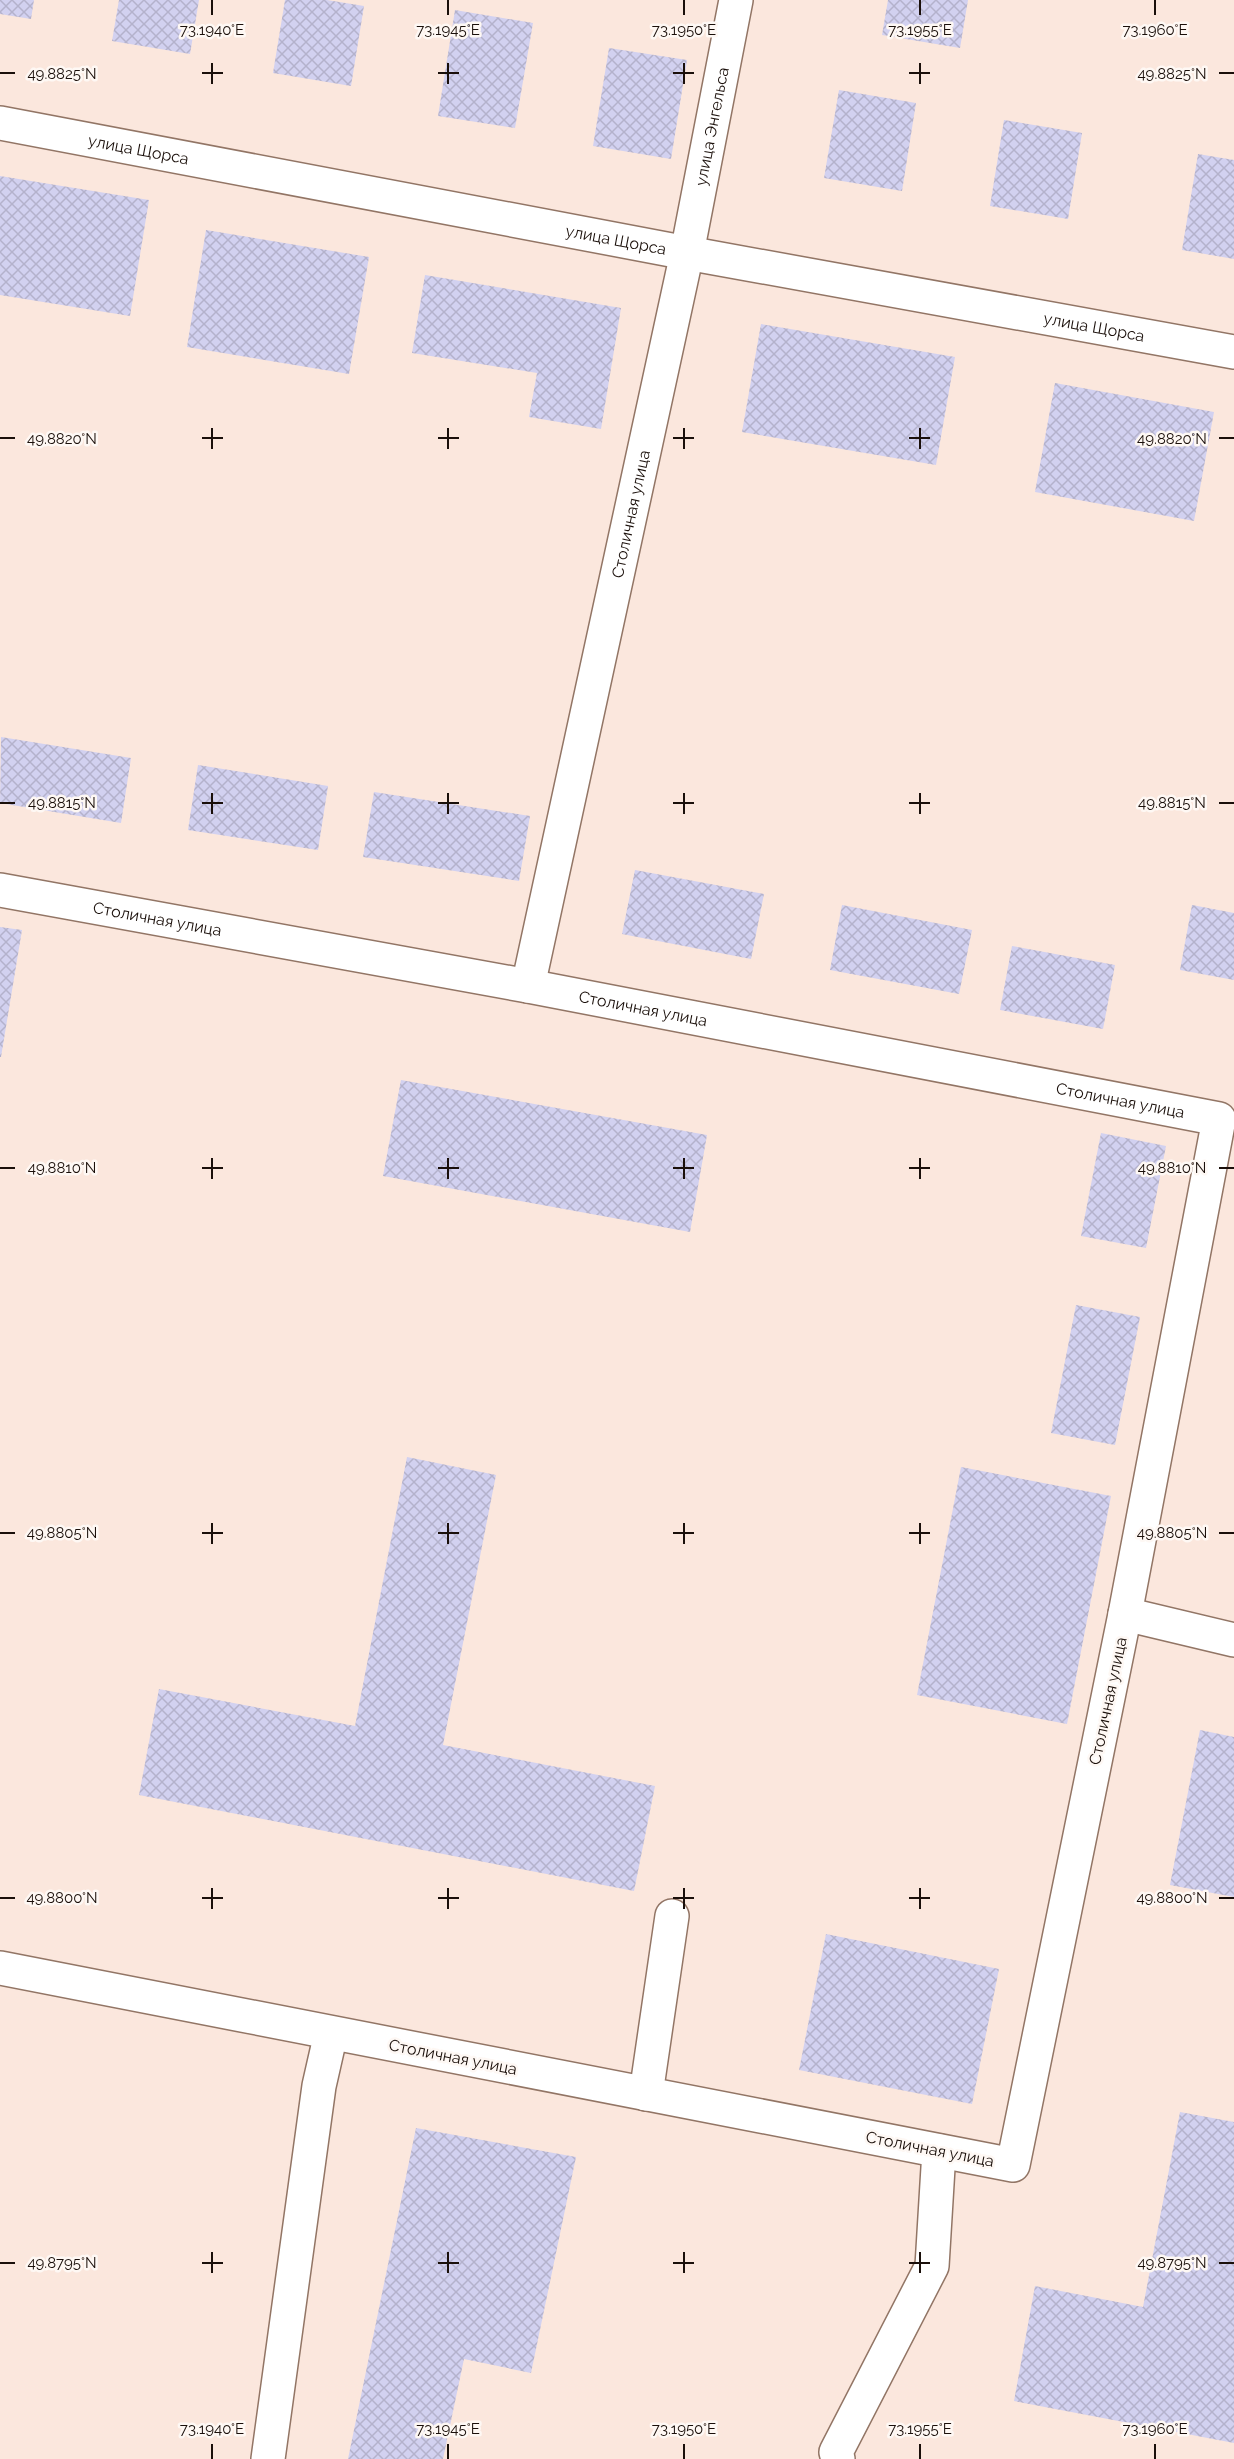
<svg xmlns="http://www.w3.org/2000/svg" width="1234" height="2459" font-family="Raleway,sans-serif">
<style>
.building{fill:url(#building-cross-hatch)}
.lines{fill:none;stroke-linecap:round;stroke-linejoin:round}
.minor-casing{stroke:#927565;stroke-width:36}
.minor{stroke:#fff;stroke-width:33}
.ticks{fill:none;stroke:#1a0f0a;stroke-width:2}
.labels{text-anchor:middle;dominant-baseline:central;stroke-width:5;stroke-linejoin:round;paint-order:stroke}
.street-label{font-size:16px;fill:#1a0f0a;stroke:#fef8f4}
.ticks-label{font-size:15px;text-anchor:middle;fill:#1a0f0a;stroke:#fef8f4;stroke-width:5;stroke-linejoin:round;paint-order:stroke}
</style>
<defs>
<pattern id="building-cross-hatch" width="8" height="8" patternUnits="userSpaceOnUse" patternTransform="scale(1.5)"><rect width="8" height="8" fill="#d2d1f0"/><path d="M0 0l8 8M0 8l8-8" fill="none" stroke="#b4b2cc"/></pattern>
</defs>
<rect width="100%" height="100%" fill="#fbe7dd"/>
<path class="building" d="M0,0H34L31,19L0,14Z
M119,0H199L190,54L112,41Z
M285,0H327L364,6L351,86L273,73Z
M888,0H968L960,48L882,35Z
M455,10L533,23L515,128L438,116Z
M609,48L687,60L671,159L593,146Z
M839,90L916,103L902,191L824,178Z
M1004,120L1082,133L1068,219L990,206Z
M1198,154L1234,160V259L1182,250Z
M0,176L149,200L130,316L0,295Z
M206,230L369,257L349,374L187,347Z
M425,275L621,308L601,429L529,417L537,373L412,353Z
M761,324L955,357L936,465L742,432Z
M1055,383L1214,412L1194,521L1035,492Z
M1,737L131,758L121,823L0,803Z
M198,765L328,786L318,850L188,830Z
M374,792L530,816L519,881L363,857Z
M635,870L764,894L751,959L622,934Z
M842,905L972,930L959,994L830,970Z
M1192,905L1234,913V980L1180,970Z
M0,927L22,930L1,1057H0Z
M1012,946L1115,965L1103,1029L1000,1010Z
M401,1080L707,1135L690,1232L383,1176Z
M1101,1133L1166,1146L1146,1248L1081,1236Z
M1076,1305L1140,1317L1115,1445L1051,1433Z
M407,1457L496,1475L443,1745L655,1786L634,1891L139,1795L159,1689L355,1726Z
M961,1467L1111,1496L1067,1724L917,1695Z
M1200,1730L1234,1737V1897L1170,1885Z
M826,1934L999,1969L972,2104L799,2070Z
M1180,2112L1234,2122V2443L1014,2401L1035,2286L1143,2307Z
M416,2128L576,2157L531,2373L464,2359L443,2459H348Z"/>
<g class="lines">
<defs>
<g id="minor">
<path id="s1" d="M0,123L687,253L1234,352"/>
<path id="s2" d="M0,890L528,986L1219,1119L1125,1614L1013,2165L0,1968"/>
<path id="s3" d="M528,986L687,253L736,0"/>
<path d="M1125,1614L1234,1640"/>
<path d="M646,2094L672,1916"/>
<path d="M268,2459L319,2086L331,2033"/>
<path d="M838,2459L836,2452L932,2266L939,2151"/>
</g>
</defs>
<use href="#minor" class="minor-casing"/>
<use href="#minor" class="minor"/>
</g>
<path class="ticks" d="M212,0V15M448,0V15M684,0V15M920,0V15M1155,0V15M212,63V84M448,63V84M684,63V84M920,63V84M0,73H15M202,73H223M438,73H459M673,73H694M909,73H930M1219,73H1234M212,428V449M448,428V449M684,428V449M920,428V449M0,438H15M202,438H223M438,438H459M673,438H694M909,438H930M1219,438H1234M212,793V814M448,793V814M684,793V814M920,793V814M0,803H15M202,803H223M438,803H459M673,803H694M909,803H930M1219,803H1234M212,1158V1179M448,1158V1179M684,1158V1179M920,1158V1179M0,1168H15M202,1168H223M438,1168H459M673,1168H694M909,1168H930M1219,1168H1234M212,1523V1544M448,1523V1544M684,1523V1544M920,1523V1544M0,1533H15M202,1533H223M438,1533H459M673,1533H694M909,1533H930M1219,1533H1234M212,1888V1909M448,1888V1909M684,1888V1909M920,1888V1909M0,1898H15M202,1898H223M438,1898H459M673,1898H694M909,1898H930M1219,1898H1234M212,2252V2273M448,2252V2273M684,2252V2273M920,2252V2273M0,2263H15M202,2263H223M438,2263H459M673,2263H694M909,2263H930M1219,2263H1234M212,2444V2459M448,2444V2459M684,2444V2459M920,2444V2459M1155,2444V2459"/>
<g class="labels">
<g class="street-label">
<text stroke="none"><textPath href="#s3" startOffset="879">улица Энгельса</textPath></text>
<text stroke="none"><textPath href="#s1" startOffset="141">улица Щорса</textPath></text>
<text stroke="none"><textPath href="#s1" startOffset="627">улица Щорса</textPath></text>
<text stroke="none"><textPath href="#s1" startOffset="1113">улица Щорса</textPath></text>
<text stroke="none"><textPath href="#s3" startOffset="483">Столичная улица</textPath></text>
<text stroke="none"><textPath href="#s2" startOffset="160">Столичная улица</textPath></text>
<text stroke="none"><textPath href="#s2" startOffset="654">Столичная улица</textPath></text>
<text stroke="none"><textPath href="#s2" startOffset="1140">Столичная улица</textPath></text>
<text transform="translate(1108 1701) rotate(-78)">Столичная улица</text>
<text transform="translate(453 2057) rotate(11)">Столичная улица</text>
<text transform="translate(930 2149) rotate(11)">Столичная улица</text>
</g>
</g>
<g class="ticks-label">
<text x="212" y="35">73.1940°E</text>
<text x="448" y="35">73.1945°E</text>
<text x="684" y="35">73.1950°E</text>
<text x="920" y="35">73.1955°E</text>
<text x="1155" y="35">73.1960°E</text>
<text x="62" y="79">49.8825°N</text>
<text x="1172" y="79">49.8825°N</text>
<text x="62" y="444">49.8820°N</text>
<text x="1172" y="444">49.8820°N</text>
<text x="62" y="808">49.8815°N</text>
<text x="1172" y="808">49.8815°N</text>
<text x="62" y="1173">49.8810°N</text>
<text x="1172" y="1173">49.8810°N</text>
<text x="62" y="1538">49.8805°N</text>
<text x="1172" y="1538">49.8805°N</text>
<text x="62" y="1903">49.8800°N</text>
<text x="1172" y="1903">49.8800°N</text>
<text x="62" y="2268">49.8795°N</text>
<text x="1172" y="2268">49.8795°N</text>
<text x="212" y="2434">73.1940°E</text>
<text x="448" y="2434">73.1945°E</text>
<text x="684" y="2434">73.1950°E</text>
<text x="920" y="2434">73.1955°E</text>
<text x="1155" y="2434">73.1960°E</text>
</g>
</svg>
